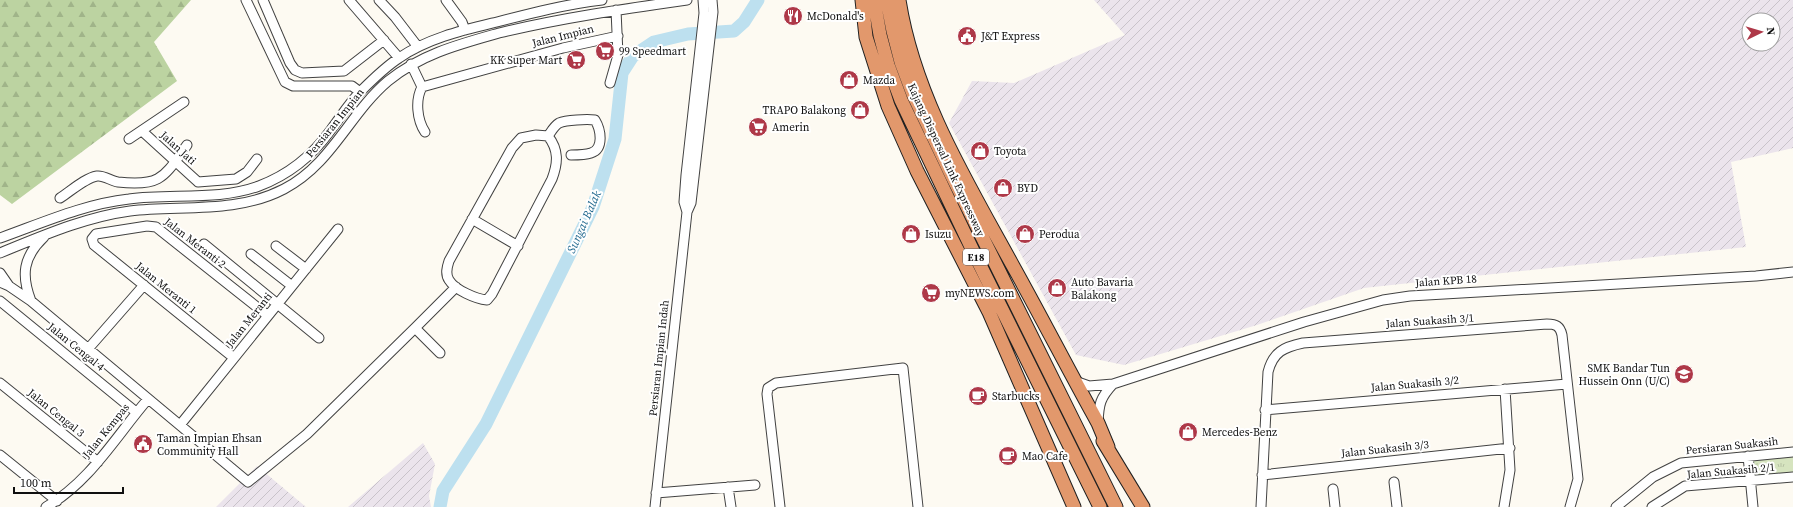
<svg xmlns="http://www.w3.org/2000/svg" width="1793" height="507" font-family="'Source Serif 4',serif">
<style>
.industrial{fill:url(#industrial-furrows);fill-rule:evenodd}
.grass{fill:url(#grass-tufts)}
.forest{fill:url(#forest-firs)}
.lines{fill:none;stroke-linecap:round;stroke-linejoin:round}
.river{stroke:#bde0ef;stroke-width:13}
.minor-casing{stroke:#424242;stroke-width:11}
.highway-casing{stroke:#202020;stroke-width:15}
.minor{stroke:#fff;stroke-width:9}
.highway{stroke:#e2986c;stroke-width:13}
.labels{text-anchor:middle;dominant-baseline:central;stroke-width:4;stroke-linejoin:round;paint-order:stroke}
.shield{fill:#fff;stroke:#575757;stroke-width:1}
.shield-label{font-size:10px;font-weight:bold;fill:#0f0f0f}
.poi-label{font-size:11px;fill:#0f0f0f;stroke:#fff;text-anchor:start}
.street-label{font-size:11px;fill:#0f0f0f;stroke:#fff}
.water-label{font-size:12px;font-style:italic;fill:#276c91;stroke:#fff}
</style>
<defs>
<pattern id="industrial-furrows" width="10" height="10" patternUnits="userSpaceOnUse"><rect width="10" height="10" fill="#ebe4ec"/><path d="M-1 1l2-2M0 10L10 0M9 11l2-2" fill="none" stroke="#c8c2c9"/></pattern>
<pattern id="grass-tufts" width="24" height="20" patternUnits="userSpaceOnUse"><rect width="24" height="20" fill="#d6e4bf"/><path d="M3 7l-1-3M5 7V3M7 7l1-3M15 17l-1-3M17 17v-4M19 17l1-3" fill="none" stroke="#b6c2a3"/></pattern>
<pattern id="forest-firs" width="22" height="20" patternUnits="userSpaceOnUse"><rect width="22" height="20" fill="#bcd3a1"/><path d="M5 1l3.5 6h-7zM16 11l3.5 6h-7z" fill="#a0b489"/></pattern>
</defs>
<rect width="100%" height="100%" fill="#fdfaf2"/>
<path class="industrial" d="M1094,0H1793V148L1731,162L1746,247L1364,288L1257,325L1124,365L1076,355L949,123L972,81L1014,83L1125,35ZM1749,20H1773V44H1749Z
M423,443L435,464L429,496L431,507H348Z
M257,466L306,507H216Z"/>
<path class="grass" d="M1793,455V474L1753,477L1751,459Z"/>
<path class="forest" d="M0,0H191L154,42L177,81L12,204L0,195Z"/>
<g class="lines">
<path class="river" d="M440,507L443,491L486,424L593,207L615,139L622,73L633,56L654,42L688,34L734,31L744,22L758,0"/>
<defs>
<path id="minor" d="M246,0L285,82L293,86H352L360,92
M263,0L290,63L295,70L302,73L344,71L384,40
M349,0L399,58
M379,0L395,17L418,47
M446,0L462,22L465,30
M411,64L422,87
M610,83L618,55L616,10
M142,131L198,182
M425,132C417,120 415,100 422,87L563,48L618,36
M536,135L548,136C559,150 558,163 552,179L492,294L487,300C476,299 455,290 449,280C445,274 447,267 449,261L512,148L521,138Z
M548,136C551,132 554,126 559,123C566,120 587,119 595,120C601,130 604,149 591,153C585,155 577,155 571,155
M129,139L184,102
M198,182L236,179L247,172L257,159
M60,198C71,191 85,178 97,176C104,175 111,181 118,182C161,187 164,177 187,145
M687,212L684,202L686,175L704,13L703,0
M472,219L518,246
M0,238C42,223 84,204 129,199C170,193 219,201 259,186C288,175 312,156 330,131C340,118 349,103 361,91C373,79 385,67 399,58C428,38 464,30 497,22C532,13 567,4 602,0
M204,244L319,338
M276,246L306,269
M0,253C42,236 85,217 130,211C181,205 236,214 284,189C332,164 349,114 388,81C421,54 460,44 499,33C561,18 624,9 687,0
M251,254L292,286
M0,273L9,286
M0,282L9,286L31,301L248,482L307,434L415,328L456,287
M0,301L136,412
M31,301C21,275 23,257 44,237
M415,328L440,353
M88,349L144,285
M234,358L94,245L92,239L96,234L147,226L156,227L267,315
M1075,381L1089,386L1113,384L1304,322L1383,300L1410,296L1756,276L1793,272
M0,383L98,462
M1265,410L1567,384
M1098,422C1099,404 1100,398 1113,384
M180,425L338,229
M0,455L57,501
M1748,456L1753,507
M1262,475L1510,448
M1394,482L1397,507
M728,487L731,507
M1333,489L1335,507
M656,493L755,485
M46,507C90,482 116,436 148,399
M655,507L687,212L691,203L713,12L712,0
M780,507L767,394L768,388L776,383L903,368L918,507
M1261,507L1268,372C1273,352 1284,347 1303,343L1547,324C1556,324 1560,326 1562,335L1578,479L1570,507
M1504,507L1510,470L1505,389
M1616,507L1653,477L1681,463L1793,452
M1652,507L1685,486L1793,477"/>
<path id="highway" d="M862,0L866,37L888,106L917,171L989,312L1074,507
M874,0L880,35L888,65L901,100L974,253L1100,507
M887,0L893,31L901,62L913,94L951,174L1116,507
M899,0C914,96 967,182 1013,266C1042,318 1069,371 1098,423L1108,447
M1103,441L1143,507"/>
</defs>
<use href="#minor" class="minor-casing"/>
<use href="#highway" class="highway-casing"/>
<use href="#minor" class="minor"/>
<use href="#highway" class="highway"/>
</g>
<defs>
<symbol id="restaurant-disc" viewBox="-11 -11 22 22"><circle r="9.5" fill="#ae3848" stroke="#fff"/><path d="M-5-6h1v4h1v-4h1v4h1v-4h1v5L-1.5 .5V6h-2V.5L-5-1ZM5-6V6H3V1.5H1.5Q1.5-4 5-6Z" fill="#fff"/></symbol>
<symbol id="civic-disc" viewBox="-11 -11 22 22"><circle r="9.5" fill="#ae3848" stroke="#fff"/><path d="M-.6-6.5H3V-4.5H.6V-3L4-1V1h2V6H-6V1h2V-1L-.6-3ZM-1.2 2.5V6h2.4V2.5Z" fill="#fff"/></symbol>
<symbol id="supermarket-disc" viewBox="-11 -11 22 22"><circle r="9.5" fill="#ae3848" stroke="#fff"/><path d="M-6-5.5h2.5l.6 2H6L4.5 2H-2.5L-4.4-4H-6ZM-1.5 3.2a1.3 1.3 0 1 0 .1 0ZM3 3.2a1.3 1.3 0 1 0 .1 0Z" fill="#fff"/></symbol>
<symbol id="shop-disc" viewBox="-11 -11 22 22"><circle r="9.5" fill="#ae3848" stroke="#fff"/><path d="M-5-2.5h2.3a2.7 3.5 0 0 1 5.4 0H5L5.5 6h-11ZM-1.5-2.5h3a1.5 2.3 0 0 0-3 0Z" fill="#fff"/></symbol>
<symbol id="school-disc" viewBox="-11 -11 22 22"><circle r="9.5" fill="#ae3848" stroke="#fff"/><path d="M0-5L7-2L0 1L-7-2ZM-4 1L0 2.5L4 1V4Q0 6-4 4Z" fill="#fff"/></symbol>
<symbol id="cafe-disc" viewBox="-11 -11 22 22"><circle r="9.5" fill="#ae3848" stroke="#fff"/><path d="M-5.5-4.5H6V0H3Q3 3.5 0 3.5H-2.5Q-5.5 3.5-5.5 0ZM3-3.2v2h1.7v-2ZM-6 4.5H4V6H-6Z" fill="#fff"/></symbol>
</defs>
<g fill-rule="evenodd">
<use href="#restaurant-disc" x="782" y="5" width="22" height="22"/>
<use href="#civic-disc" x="956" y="25" width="22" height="22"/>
<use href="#supermarket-disc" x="594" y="40" width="22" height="22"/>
<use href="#supermarket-disc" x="565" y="49" width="22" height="22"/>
<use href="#shop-disc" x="838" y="69" width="22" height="22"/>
<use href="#shop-disc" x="849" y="99" width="22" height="22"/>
<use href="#supermarket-disc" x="747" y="116" width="22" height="22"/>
<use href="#shop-disc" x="969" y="140" width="22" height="22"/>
<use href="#shop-disc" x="992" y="177" width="22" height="22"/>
<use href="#shop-disc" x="900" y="223" width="22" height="22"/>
<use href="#shop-disc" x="1014" y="223" width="22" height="22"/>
<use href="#shop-disc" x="1046" y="277" width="22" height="22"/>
<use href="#supermarket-disc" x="920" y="282" width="22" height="22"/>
<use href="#school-disc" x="1673" y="363" width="22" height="22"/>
<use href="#cafe-disc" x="967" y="385" width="22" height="22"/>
<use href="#shop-disc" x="1177" y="421" width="22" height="22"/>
<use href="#civic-disc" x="132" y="433" width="22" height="22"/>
<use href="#cafe-disc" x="997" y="445" width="22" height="22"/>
</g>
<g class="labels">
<rect class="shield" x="963" y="249" width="26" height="16" rx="3"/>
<g class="shield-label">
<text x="976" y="257">E18</text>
</g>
<g class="poi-label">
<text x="807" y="16">McDonald's</text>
<text x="981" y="36">J&amp;T Express</text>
<text x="619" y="51">99 Speedmart</text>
<text x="562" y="60" text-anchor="end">KK Super Mart</text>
<text x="863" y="80">Mazda</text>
<text x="846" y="110" text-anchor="end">TRAPO Balakong</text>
<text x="772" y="127">Amerin</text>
<text x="994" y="151">Toyota</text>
<text x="1017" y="188">BYD</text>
<text x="925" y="234">Isuzu</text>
<text x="1039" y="234">Perodua</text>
<text x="1071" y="282">Auto Bavaria<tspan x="1071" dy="13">Balakong</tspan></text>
<text x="945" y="293">myNEWS.com</text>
<text x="1670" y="368" text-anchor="end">SMK Bandar Tun<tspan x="1670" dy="13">Hussein Onn (U/C)</tspan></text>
<text x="992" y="396">Starbucks</text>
<text x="1202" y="432">Mercedes-Benz</text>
<text x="157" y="438">Taman Impian Ehsan<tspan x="157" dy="13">Community Hall</tspan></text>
<text x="1022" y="456">Mao Cafe</text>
</g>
<g class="street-label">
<text transform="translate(563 36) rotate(-14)">Jalan Impian</text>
<text transform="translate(335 123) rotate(-51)">Persiaran Impian</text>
<text transform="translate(178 148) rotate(42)">Jalan Jati</text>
<text transform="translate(946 160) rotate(65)">Kajang Dispersal Link Expressway</text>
<text transform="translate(195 243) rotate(38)">Jalan Meranti 2</text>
<text transform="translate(1446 281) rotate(-4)">Jalan KPB 18</text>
<text transform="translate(166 288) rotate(39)">Jalan Meranti 1</text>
<text transform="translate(249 320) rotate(-51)">Jalan Meranti</text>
<text transform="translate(1430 321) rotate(-4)">Jalan Suakasih 3/1</text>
<text transform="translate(76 347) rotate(39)">Jalan Cengal 4</text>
<text transform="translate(659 358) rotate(-84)">Persiaran Impian Indah</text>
<text transform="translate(1415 384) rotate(-5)">Jalan Suakasih 3/2</text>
<text transform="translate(56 413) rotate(39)">Jalan Cengal 3</text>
<text transform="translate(106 431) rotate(-51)">Jalan Kempas</text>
<text transform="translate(1732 446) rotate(-6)">Persiaran Suakasih</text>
<text transform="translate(1385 449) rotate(-6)">Jalan Suakasih 3/3</text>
<text transform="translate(1731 471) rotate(-5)">Jalan Suakasih 2/1</text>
</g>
<g class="water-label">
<text transform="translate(584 222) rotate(-66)">Sungai Balak</text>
</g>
</g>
<g transform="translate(1761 32) rotate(85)"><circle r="19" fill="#ffffff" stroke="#9f9f9f"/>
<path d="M0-3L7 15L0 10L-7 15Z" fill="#ae3848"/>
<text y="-6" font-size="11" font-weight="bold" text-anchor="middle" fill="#0f0f0f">N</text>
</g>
<path d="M14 487v6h109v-6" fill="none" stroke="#0f0f0f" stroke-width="2"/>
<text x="20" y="487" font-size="12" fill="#0f0f0f" stroke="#ffffff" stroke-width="3" paint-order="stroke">100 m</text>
</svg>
